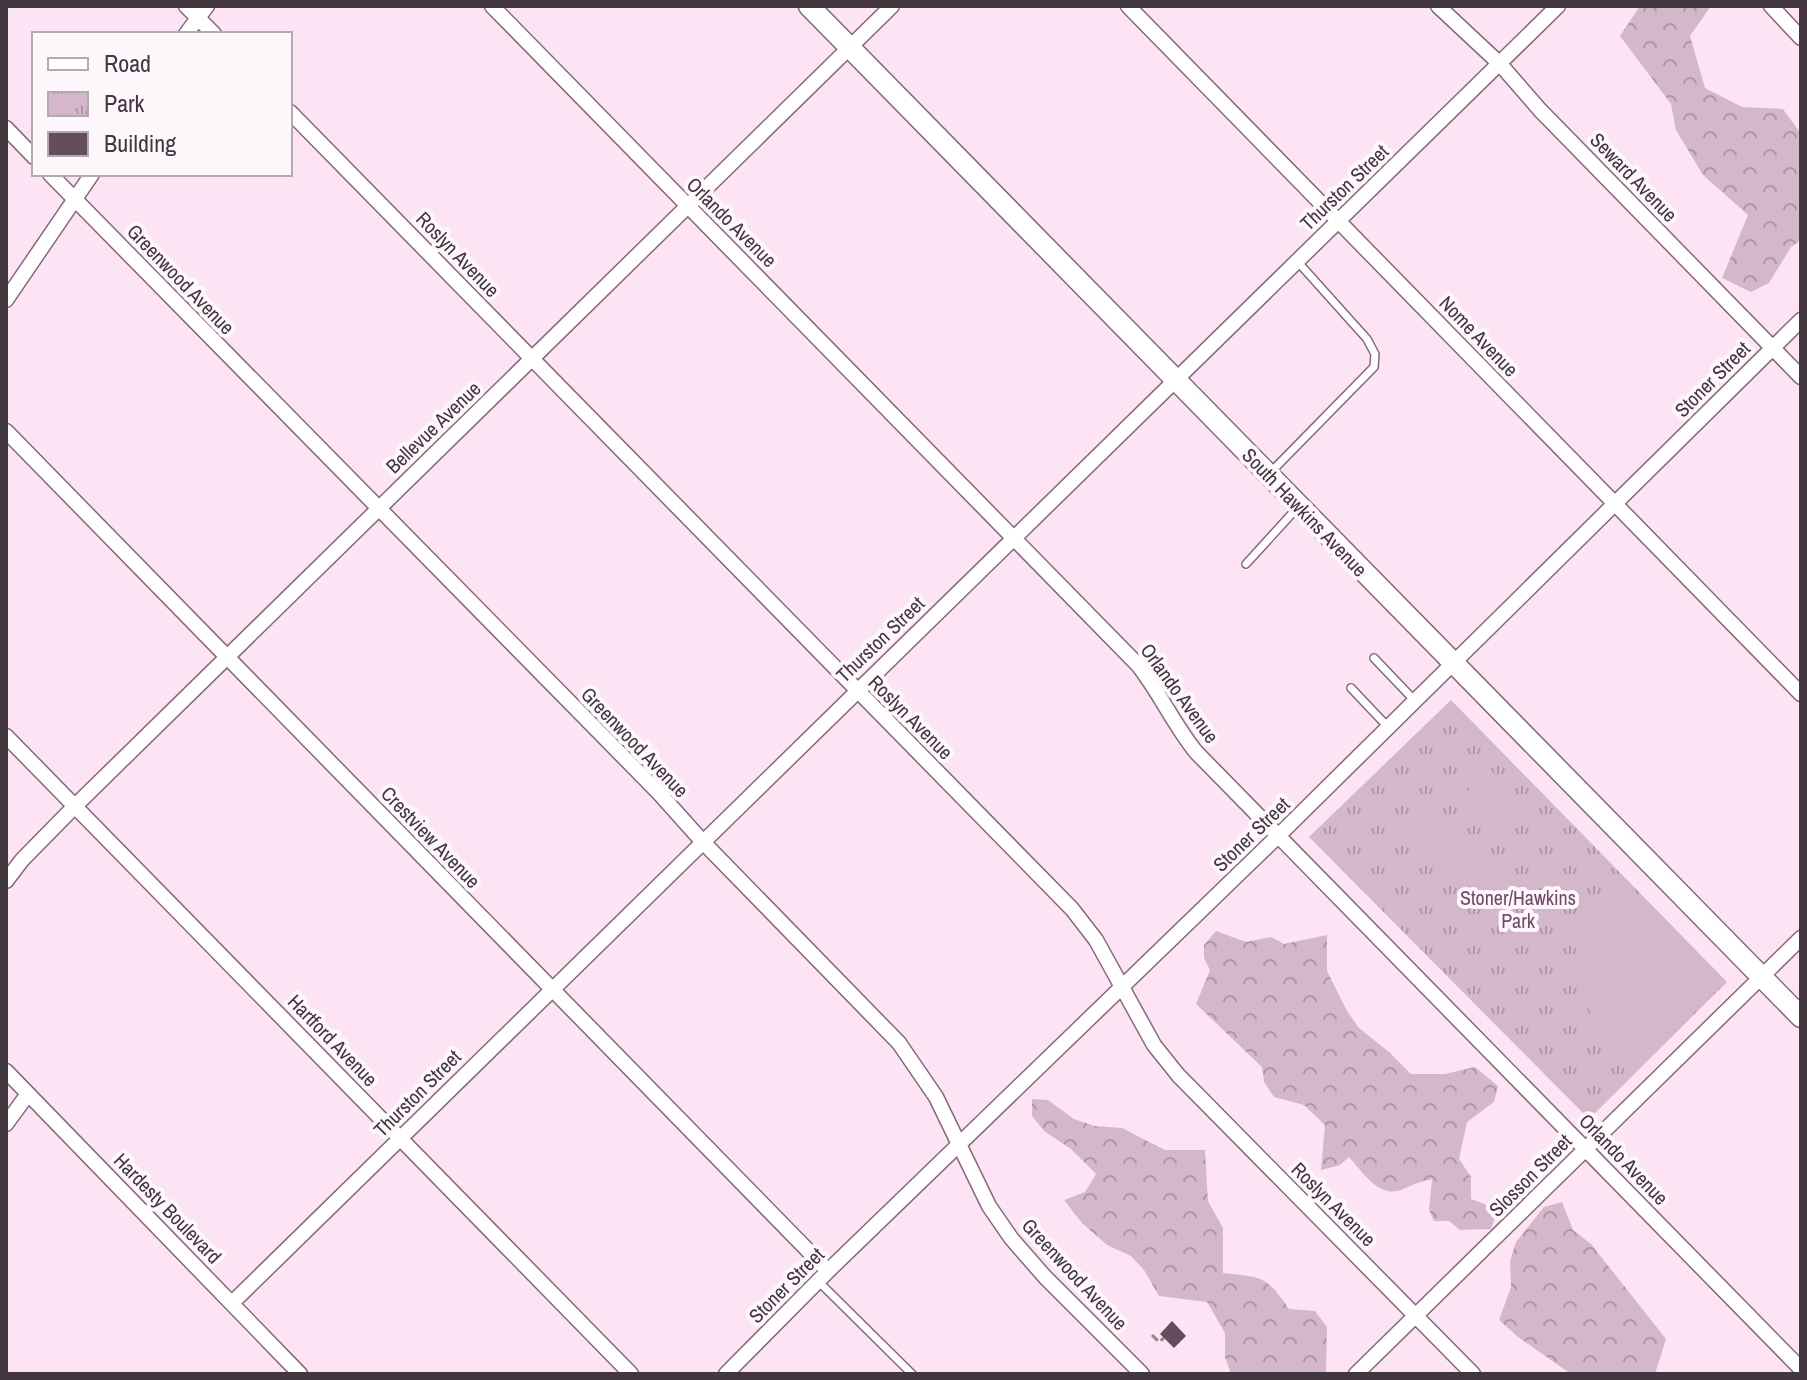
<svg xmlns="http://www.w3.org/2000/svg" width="1807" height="1380" font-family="'Archivo Narrow',sans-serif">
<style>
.forest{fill:url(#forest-crowns)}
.park{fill:url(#park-tufts)}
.pitch{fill:#d4b7cb}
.building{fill:#664d5e}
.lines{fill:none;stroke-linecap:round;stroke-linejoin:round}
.lane-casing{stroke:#83697b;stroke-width:10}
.street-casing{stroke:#83697b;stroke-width:17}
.secondary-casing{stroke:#83697b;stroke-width:23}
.path{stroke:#968491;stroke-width:3;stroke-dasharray:8 4;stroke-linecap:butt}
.lane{stroke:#fff;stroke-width:7}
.street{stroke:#fff;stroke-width:14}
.secondary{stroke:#fff;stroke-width:20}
.labels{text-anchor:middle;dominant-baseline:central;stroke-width:8;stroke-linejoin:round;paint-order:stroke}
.street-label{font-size:20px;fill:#42363f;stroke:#fef7fb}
.park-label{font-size:20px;fill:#724767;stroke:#fef7fb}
</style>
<defs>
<pattern id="forest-crowns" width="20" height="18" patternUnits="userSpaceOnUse" patternTransform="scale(2)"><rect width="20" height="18" fill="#d4b7cb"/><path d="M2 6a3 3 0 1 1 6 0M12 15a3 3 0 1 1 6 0" fill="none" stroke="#ae96a6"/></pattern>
<pattern id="park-tufts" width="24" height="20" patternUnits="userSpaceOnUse" patternTransform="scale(2)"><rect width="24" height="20" fill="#d4b7cb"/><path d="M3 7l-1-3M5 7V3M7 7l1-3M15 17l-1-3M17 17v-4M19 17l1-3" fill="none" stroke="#ae96a6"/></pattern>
</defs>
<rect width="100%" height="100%" fill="#fce4f5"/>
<path class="forest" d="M1640,6H1711L1690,36L1705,88L1742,107L1783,109L1801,134V240L1791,247L1769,283L1751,292L1722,278L1748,215L1703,175L1676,130L1671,104L1620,36Z
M1216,931L1246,942L1271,937L1284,944L1327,935V971L1347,1011L1359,1028L1389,1052L1411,1074H1445L1475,1067L1498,1086L1494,1102L1467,1122L1459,1159L1471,1177V1199L1498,1209L1491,1229L1460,1230L1449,1221H1434L1429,1210L1432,1179C1418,1182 1413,1185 1401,1190C1378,1198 1362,1171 1349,1157L1340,1165L1321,1170L1325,1125L1304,1105L1274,1097L1264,1082L1262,1067L1196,1004L1210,970L1204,958V945Z
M1032,1099L1048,1100L1074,1119L1095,1126L1122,1128L1165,1150H1205L1208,1201L1223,1228V1273C1263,1278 1265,1274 1289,1309L1315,1311L1327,1327L1326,1374H1231L1225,1357V1333L1207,1302L1159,1296L1144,1270L1131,1256L1107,1245L1082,1223L1064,1200L1085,1192L1096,1174L1071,1149L1044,1131L1032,1116Z
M1562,1202L1573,1230L1591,1244L1666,1339L1655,1374H1571L1518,1337L1499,1320L1511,1287L1510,1261L1516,1242L1544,1207Z"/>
<path class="park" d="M1451,700L1727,982L1589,1119L1309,837Z"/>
<path class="pitch" d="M1490,769L1532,812L1506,837L1464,795Z
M1434,807L1476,849L1450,875L1408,832Z
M1483,849L1527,894L1500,921L1456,875Z
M1615,883L1716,982V991L1632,1073C1608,1067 1578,989 1576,965C1575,957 1576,942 1579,934C1587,916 1604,899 1615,883Z"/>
<path class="building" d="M1172,1321L1186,1336L1174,1348L1160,1334Z"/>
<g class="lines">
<defs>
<path id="lane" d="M1269,474L1374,367L1375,354L1367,339L1297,261
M1246,564L1298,507
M1374,658L1415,701
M1351,688L1388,727
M818,1281L912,1374"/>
<path id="street" d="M186,6L214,34
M492,6L1138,665C1160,693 1174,725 1196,752L1801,1369
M1128,6L1801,694
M1438,6L1500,64L1540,110L1801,377
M1771,6L1801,38
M186,34L207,6
M290,112L1072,909L1096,940L1154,1045L1178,1075L1473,1374
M6,128L34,157
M50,174L659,793L702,841L899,1043L936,1097L989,1206L1011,1238L1045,1277L1142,1374
M6,300L92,174
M6,431L828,1271
M6,736L631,1374
M6,881L22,860L75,806L892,6
M6,1071L300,1374
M6,1124L28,1094
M232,1303L1558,6
M726,1374L828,1271L1278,836L1801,320
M1356,1374L1801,938"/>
<path id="secondary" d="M809,6L1801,1017"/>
</defs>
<use href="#lane" class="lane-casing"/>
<use href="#street" class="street-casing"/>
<use href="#secondary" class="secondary-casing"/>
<path class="path" d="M1152,1335L1159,1342L1164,1338"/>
<use href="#lane" class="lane"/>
<use href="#street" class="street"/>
<use href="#secondary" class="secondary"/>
</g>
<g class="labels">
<g class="street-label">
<text transform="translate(1634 177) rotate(46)">Seward Avenue</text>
<text transform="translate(1344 187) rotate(-44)">Thurston Street</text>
<text transform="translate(732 222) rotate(45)">Orlando Avenue</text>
<text transform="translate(458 254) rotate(46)">Roslyn Avenue</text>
<text transform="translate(181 279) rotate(46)">Greenwood Avenue</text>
<text transform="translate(1479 336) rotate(46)">Nome Avenue</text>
<text transform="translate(1712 379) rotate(-45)">Stoner Street</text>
<text transform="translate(433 427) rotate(-44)">Bellevue Avenue</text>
<text transform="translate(1305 512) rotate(46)">South Hawkins Avenue</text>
<text transform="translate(880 639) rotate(-44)">Thurston Street</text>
<text transform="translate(1180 693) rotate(54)">Orlando Avenue</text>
<text transform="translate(911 717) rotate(45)">Roslyn Avenue</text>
<text transform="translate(635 742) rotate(46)">Greenwood Avenue</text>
<text transform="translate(1251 834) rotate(-44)">Stoner Street</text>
<text transform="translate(431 837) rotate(46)">Crestview Avenue</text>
<text transform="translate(333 1040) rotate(46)">Hartford Avenue</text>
<text transform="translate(417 1093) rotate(-45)">Thurston Street</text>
<text transform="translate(1624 1159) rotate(46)">Orlando Avenue</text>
<text transform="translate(1530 1175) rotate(-45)">Slosson Street</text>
<text transform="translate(1334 1204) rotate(45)">Roslyn Avenue</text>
<text transform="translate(168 1208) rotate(46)">Hardesty Boulevard</text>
<text transform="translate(1075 1274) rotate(47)">Greenwood Avenue</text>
<text transform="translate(786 1285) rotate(-45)">Stoner Street</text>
</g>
<g class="park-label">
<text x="1518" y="897">Stoner/Hawkins<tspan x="1518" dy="23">Park</tspan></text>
</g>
</g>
<rect width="1807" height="1380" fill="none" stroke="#42363f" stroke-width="16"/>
<rect x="32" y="32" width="260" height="144" fill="#fef7fb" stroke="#b3aab0" stroke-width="2"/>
<rect x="48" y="58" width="40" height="12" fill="#ffffff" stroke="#b3aab0" stroke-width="2"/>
<text x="104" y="72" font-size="24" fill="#42363f">Road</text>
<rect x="48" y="92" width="40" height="24" fill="url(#park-tufts)" stroke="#b3aab0" stroke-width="2"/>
<text x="104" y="112" font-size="24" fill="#42363f">Park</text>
<rect x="48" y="132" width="40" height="24" fill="#664d5e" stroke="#b3aab0" stroke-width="2"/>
<text x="104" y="152" font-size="24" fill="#42363f">Building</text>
</svg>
